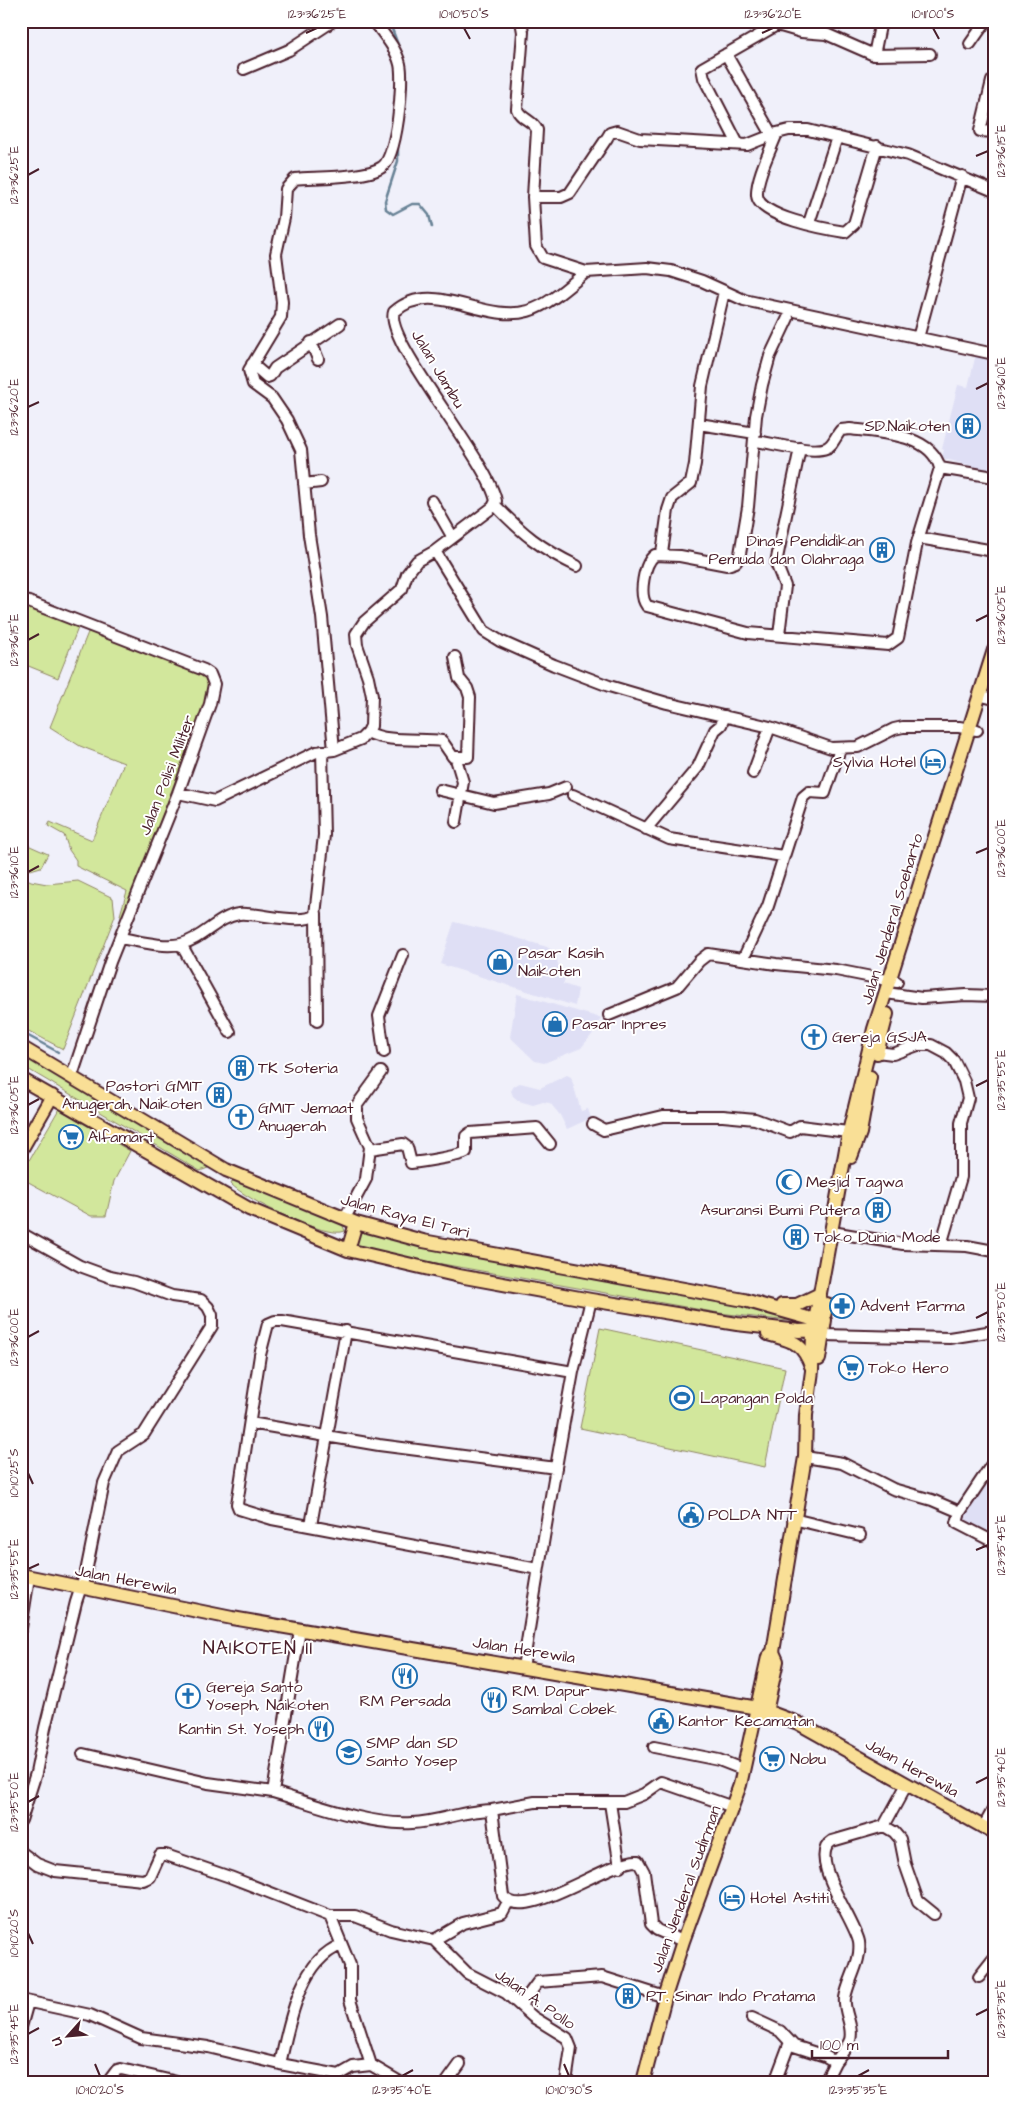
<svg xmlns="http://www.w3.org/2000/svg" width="1015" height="2103" font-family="'Architects Daughter',sans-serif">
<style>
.built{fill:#dfdff5}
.green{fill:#d2e79c;stroke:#8e8364}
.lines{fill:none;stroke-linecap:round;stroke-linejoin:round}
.stream{stroke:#678295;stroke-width:2.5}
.minor-casing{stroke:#4a1f2b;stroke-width:14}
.major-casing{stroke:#4a1f2b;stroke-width:16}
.minor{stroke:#fff;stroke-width:10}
.major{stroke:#f9df96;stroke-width:12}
.ticks{fill:none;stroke:#4a1f2b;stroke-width:2}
.labels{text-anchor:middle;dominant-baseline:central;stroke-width:4;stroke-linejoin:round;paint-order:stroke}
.street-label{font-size:16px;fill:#4a1f2b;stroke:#fff}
.poi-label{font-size:16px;fill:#4a1f2b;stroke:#fff;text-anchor:start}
.quarter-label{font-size:19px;letter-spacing:1px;fill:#4a1f2b;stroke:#fff}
.neatline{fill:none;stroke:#4a1f2b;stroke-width:2}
.ticks-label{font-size:12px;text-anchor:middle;fill:#4a1f2b}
</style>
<rect width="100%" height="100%" fill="#f0f0fa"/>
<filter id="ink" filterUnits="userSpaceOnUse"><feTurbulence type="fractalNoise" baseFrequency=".02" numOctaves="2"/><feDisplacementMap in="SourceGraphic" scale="10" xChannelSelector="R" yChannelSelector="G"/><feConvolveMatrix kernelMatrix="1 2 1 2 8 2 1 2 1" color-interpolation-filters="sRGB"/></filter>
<g filter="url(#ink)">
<path class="built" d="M976,354L994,358V472L942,458L944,450L942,449L958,385L968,387Z
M454,922L500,933L547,947L555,952L560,972L566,976L563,984L578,989L575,1006L440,964Z
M517,994L601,1018L595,1031L581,1048L544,1063L535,1061L510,1037Z
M567,1075L571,1077L581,1111L588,1109L591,1118L567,1129L560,1115L550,1103L543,1102L533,1105L519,1101L513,1096L511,1091L514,1086L520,1083L540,1088Z
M994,1466V1538L963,1521V1515L976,1499Z"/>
<path class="green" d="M21,601L80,623L58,678L21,663Z
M91,625L199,667L209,680L205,702L124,917L120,915L127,891L76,866V860L69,850L64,835L48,826L50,822L92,840L124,763L80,746L50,727Z
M21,842L48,854L41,867L30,870L21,867Z
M21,876L31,881L47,884L78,881L113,898L115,916L63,1049L21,1027Z
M21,1049L205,1164L208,1168L200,1171L21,1065Z
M59,1109L130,1151L114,1181L106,1216H91L21,1178V1174Z
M235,1176L341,1221L345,1231C327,1240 245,1199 231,1184Z
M365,1230L670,1289L798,1317V1322L719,1313L408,1258L361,1247L355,1243L359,1232Z
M600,1328L785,1368L765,1467L580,1428Z"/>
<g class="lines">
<path class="stream" d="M389,21L400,50
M398,142V161L385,201L386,209L393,214L412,204H420L429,215L432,227
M21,1032L58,1052"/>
<defs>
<path id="minor" d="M521,21L523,32L517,109C520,119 533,120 537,130L533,197
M776,21L777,25L801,32L826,34L874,55L930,54
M796,30L802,21
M970,44L986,21
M726,54L772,135
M874,55L881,21
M244,69L289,50L333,21
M992,81L980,131L994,132
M777,133C771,149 756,178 757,195C758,217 826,229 845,232L854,224L877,146
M738,144L704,78L702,68L777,25
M994,191L908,155L808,130H789L777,133L747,145L640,139L617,131L610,133L607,138L570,193L561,197H533L536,246L543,258L586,272L647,268L671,271L702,281L744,300L994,354
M809,223L837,137
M788,318L770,356L762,385L756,416L748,507L740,554L736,562L727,565L680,556L655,555C644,563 638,595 647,606L748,633L888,645L898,638L917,543L940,468L994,477
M918,338L962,176
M311,342L318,359
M252,364L267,377L270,376L275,368L340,324
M699,424L755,433
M756,441C772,443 812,454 826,448C833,446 836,435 841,430L850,429C879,433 931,433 940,468
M304,484L321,482
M432,501L452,536
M495,505C523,534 540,548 577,566
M919,538L994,551
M435,551L493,507L496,501C488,460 383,339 394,312C433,277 483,324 528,311C549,305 569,286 586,272
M662,553L668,510L672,498L691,483L695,464L702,386L724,292
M21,599L204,670L210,674L214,684L210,704L178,793L110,962L72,1076
M779,635L785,586L776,563L800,448
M986,697L994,699
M368,732C386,743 421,738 442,741L453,757H468L470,697L467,688L459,678L455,657
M334,750L322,617L309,535L301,450L287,420L272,398L253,384L249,370L281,317L282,302L276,254L284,218L286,189L295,179C316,177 367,178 382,167C397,157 404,82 400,64C396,48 384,35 374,21
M456,759L463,782L456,822
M753,773L770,727
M440,790L494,803L549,794L566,787
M178,793L215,801L316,752L334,750L361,739L368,732L371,726L372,696L368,677L357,645L356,634L364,622L402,589L407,574L417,561L435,551L484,631L500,641L554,665L609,686L667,703L770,727L831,748L858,747L894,729L903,727H959L977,730
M573,795L669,839L783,856
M646,829L698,767L715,730L721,725L725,716
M316,913L317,1021
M120,938C139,941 162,948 181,944C203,939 217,917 239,914C258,912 301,926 315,915L324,835L322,751
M181,944L230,1032
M743,959L768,906L803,797L809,792L825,793L840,749
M886,993L922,998L966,995L994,996
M609,1015L677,987L699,961L708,954L776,964L836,970L897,982
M384,1052L379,1016L403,955
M877,1052L893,1054L918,1045H931L946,1053L954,1061L964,1081L968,1098L961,1123V1177L941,1245
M593,1124L604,1130L663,1116H723L755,1119L790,1132L800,1126L856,1133
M370,1149L403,1144L407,1147L411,1163C420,1162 460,1156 466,1152V1136L470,1133L537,1128L550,1144
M345,1218L366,1179L370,1147L357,1118V1105L381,1072
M21,1233L80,1266L110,1277L134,1282L172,1296L201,1300L208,1307L212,1315V1326L144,1434L118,1451L104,1483L86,1572L76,1602L45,1728L36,1773L21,1820
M838,1233L903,1244L967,1246L994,1251
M823,1335L949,1338L987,1332L994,1333
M573,1372L591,1300
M250,1423L379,1445L556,1468
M805,1457L842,1463L893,1489L932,1500L960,1512
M994,1461L960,1512L957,1523L994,1542
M793,1519L860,1535
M311,1525L346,1331
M21,1628L29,1577
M300,1630L273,1792C313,1804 371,1826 412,1823C439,1822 465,1810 492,1810L503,1896C524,1925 609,1859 638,1861L644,1872L651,1924L657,1930L683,1941
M523,1668C538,1569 555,1471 573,1372L282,1321H275L268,1324L260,1355L237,1504L239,1509L272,1519L538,1569
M654,1747L719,1760L742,1769
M83,1754L208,1783L273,1792
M610,1803L620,1867
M492,1810L535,1802H624L644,1794L661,1782L733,1807
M884,1826L894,1832L900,1839L905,1864L918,1901L934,1914
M984,1826L994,1808
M21,1852L37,1864L55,1871L143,1880L150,1877L160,1855H166L230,1877L330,1916H355L391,1930L434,1940L467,1973L506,1993L533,2017L567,2038L571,2048L566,2082
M330,1916L350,1965V2000L371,2065
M434,1940L463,1923L502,1913L508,1902
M979,1977L994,1958
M21,2000L90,2015L141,2038L208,2047L280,2064L339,2075L353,2067L371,2065L400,2082
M521,2005L538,1982L602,1977L665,1997
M752,2018L780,2031L794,2046L825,2056L835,2062C840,2055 847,2048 850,2040C854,2026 843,2012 845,1998C848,1980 862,1961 859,1942C855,1920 806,1857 832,1841L884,1826L907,1784
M21,2027L28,2002
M280,2064C289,2025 299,1961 341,1945
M108,2082L117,2070L121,2069L177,2082
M447,2082L460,2064
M775,2082L790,2042
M825,2082L835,2062"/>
<path id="major" d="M21,1047L226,1170L356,1223L423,1241L744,1300L815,1320L818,1325
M877,1053L887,1014
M21,1079L249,1209L348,1250L459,1276L591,1300L737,1324L799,1331L817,1330L823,1320L827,1304
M21,1150L52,1096
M851,1157L860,1133L870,1077
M348,1250L356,1223
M782,1305H797L820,1294
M768,1334C791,1341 802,1341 811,1366
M819,1359L825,1320
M21,1575L232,1618L758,1708L798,1723L994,1833
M765,1717L777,1661L773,1652
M643,2082L665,1997L683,1941L740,1785L768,1657L773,1652L805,1457L806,1415L812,1371L813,1332L849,1132L874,1029L994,650"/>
</defs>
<use href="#minor" class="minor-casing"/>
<use href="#major" class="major-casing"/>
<use href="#minor" class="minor"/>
<use href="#major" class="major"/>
</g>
</g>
<path class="ticks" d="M464,28L470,39M933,28L939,39M306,33L317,28M762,33L773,28M976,156L988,151M28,175L39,169M976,389L988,383M28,407L39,402M976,621L988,615M28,640L39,634M976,853L988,848M28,872L39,866M976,1086L988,1080M28,1105L39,1099M976,1318L988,1312M28,1337L39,1331M28,1473L33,1484M976,1550L988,1545M28,1569L39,1564M976,1783L988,1777M28,1802L39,1796M28,1933L33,1944M976,2015L988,2009M28,2034L39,2028M95,2064L100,2076M564,2064L569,2076M402,2076L413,2070M858,2076L869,2070"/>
<defs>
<symbol id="building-ring" viewBox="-11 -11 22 22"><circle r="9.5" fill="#fff" stroke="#1f6fb2" stroke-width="1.5"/><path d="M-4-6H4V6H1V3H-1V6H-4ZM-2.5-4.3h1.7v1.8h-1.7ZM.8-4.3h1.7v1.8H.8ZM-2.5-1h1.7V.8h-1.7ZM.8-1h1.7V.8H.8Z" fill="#1f6fb2"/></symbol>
<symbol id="hotel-ring" viewBox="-11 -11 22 22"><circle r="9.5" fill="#fff" stroke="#1f6fb2" stroke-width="1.5"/><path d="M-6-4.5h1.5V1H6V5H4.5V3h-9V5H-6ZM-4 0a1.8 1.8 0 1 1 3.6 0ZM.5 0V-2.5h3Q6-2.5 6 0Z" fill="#1f6fb2"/></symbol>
<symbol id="shop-ring" viewBox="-11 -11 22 22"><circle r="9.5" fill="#fff" stroke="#1f6fb2" stroke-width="1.5"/><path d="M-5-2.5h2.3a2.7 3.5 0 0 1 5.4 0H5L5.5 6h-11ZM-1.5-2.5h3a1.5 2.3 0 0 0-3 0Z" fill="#1f6fb2"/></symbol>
<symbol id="church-ring" viewBox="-11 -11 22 22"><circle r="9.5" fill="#fff" stroke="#1f6fb2" stroke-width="1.5"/><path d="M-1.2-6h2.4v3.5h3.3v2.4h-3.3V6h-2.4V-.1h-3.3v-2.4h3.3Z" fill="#1f6fb2"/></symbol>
<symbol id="supermarket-ring" viewBox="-11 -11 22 22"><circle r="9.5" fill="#fff" stroke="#1f6fb2" stroke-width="1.5"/><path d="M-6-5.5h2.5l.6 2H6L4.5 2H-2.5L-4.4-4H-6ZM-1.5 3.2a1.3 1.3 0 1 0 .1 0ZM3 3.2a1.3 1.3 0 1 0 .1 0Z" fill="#1f6fb2"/></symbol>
<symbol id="mosque-ring" viewBox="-11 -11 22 22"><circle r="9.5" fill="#fff" stroke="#1f6fb2" stroke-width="1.5"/><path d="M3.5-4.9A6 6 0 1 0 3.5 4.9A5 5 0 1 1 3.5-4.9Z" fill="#1f6fb2"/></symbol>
<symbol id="pharmacy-ring" viewBox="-11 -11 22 22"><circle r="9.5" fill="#fff" stroke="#1f6fb2" stroke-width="1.5"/><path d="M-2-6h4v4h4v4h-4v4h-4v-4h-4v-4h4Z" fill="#1f6fb2"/></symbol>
<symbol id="stadium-ring" viewBox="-11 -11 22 22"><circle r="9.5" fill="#fff" stroke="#1f6fb2" stroke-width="1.5"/><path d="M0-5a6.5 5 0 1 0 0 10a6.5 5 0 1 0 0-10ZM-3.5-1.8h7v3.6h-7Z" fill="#1f6fb2"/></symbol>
<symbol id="civic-ring" viewBox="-11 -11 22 22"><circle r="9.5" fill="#fff" stroke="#1f6fb2" stroke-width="1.5"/><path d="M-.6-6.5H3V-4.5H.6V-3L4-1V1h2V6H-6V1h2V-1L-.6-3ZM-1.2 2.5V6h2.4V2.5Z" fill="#1f6fb2"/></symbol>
<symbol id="restaurant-ring" viewBox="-11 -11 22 22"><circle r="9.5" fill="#fff" stroke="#1f6fb2" stroke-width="1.5"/><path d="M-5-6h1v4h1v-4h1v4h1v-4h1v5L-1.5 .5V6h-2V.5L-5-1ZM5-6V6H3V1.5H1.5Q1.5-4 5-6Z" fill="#1f6fb2"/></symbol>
<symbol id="school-ring" viewBox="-11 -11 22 22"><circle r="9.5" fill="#fff" stroke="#1f6fb2" stroke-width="1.5"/><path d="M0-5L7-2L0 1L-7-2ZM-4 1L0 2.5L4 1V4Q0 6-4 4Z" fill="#1f6fb2"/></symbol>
</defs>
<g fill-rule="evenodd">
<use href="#building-ring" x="954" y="412" width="28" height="28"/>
<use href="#building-ring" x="868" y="536" width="28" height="28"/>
<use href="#hotel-ring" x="919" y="748" width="28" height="28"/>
<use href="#shop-ring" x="486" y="948" width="28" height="28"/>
<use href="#shop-ring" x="541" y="1010" width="28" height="28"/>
<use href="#church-ring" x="800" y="1023" width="28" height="28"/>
<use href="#building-ring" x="227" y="1054" width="28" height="28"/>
<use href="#building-ring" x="205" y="1081" width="28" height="28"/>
<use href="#church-ring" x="227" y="1103" width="28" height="28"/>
<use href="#supermarket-ring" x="57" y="1123" width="28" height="28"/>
<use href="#mosque-ring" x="775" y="1168" width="28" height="28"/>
<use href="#building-ring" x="864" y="1196" width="28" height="28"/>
<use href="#building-ring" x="782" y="1223" width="28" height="28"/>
<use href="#pharmacy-ring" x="828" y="1292" width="28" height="28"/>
<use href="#supermarket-ring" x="837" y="1354" width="28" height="28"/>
<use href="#stadium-ring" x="668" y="1384" width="28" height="28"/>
<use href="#civic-ring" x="677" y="1501" width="28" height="28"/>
<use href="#restaurant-ring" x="391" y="1662" width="28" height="28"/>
<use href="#church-ring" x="174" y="1682" width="28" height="28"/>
<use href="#restaurant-ring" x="480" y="1686" width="28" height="28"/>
<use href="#civic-ring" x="647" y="1707" width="28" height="28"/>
<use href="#restaurant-ring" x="307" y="1715" width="28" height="28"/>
<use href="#school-ring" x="335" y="1738" width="28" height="28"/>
<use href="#supermarket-ring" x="758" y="1745" width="28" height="28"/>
<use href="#hotel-ring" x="718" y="1884" width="28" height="28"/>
<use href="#building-ring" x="614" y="1982" width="28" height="28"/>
</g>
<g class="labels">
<g class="street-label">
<text transform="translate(438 369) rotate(59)">Jalan Jambu</text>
<text transform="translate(167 775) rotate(-69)">Jalan Polisi Militer</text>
<text transform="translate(892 919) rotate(-73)">Jalan Jenderal Soeharto</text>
<text transform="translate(405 1216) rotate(15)">Jalan Raya El Tari</text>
<text transform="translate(126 1580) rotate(11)">Jalan Herewila</text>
<text transform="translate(524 1650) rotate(9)">Jalan Herewila</text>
<text transform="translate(912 1768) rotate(29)">Jalan Herewila</text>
<text transform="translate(686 1889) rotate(-70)">Jalan Jenderal Sudirman</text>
<text transform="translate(535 1999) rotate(35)">Jalan A. Pollo</text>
</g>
<g class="poi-label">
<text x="950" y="426" text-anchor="end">SD.Naikoten</text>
<text x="864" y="541" text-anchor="end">Dinas Pendidikan<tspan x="864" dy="18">Pemuda dan Olahraga</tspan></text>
<text x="916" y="762" text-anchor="end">Sylvia Hotel</text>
<text x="518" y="953">Pasar Kasih<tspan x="518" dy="18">Naikoten</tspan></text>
<text x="572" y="1024">Pasar Inpres</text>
<text x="832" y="1037">Gereja GSJA</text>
<text x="258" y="1068">TK Soteria</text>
<text x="202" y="1086" text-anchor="end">Pastori GMIT<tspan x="202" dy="18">Anugerah, Naikoten</tspan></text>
<text x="258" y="1108">GMIT Jemaat<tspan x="258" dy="18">Anugerah</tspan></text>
<text x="88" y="1137">Alfamart</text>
<text x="806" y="1182">Mesjid Tagwa</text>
<text x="860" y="1210" text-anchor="end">Asuransi Bumi Putera</text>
<text x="814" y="1237">Toko Dunia Mode</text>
<text x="860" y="1306">Advent Farma</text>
<text x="868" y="1368">Toko Hero</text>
<text x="700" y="1398">Lapangan Polda</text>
<text x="708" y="1515">POLDA NTT</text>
<text x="206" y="1687">Gereja Santo<tspan x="206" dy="18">Yoseph, Naikoten</tspan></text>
<text x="512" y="1691">RM. Dapur<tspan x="512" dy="18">Sambal Cobek</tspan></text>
<text x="405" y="1701" text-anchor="middle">RM Persada</text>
<text x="678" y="1721">Kantor Kecamatan</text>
<text x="304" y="1729" text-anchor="end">Kantin St. Yoseph</text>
<text x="366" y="1743">SMP dan SD<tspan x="366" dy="18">Santo Yosep</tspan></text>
<text x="790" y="1759">Nobu</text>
<text x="750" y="1898">Hotel Astiti</text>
<text x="646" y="1996">PT. Sinar Indo Pratama</text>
</g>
<g class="quarter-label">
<text x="258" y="1648">NAIKOTEN II</text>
</g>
</g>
<rect width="1015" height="2103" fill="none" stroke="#fff" stroke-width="55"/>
<g transform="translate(68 2036) rotate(243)" stroke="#ffffff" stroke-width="4" paint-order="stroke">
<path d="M0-4L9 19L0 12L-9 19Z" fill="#4a1f2b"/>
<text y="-8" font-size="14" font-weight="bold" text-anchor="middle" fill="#4a1f2b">U</text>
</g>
<path d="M812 2050v8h136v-8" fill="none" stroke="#4a1f2b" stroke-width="2.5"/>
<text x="820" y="2050" font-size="15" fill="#4a1f2b" stroke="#ffffff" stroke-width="4" paint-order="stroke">100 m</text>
<rect x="28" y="28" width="960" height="2048" class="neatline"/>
<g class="ticks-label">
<text x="317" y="18">123°36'25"E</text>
<text x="464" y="18">10°10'50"S</text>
<text x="773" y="18">123°36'20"E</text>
<text x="933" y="18">10°11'00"S</text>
<text transform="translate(1001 151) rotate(-90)" y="4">123°36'15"E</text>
<text transform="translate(14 175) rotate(-90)" y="4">123°36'25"E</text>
<text transform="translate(1001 383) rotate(-90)" y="4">123°36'10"E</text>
<text transform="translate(14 407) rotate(-90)" y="4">123°36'20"E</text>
<text transform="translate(1001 615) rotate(-90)" y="4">123°36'05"E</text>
<text transform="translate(14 640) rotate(-90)" y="4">123°36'15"E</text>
<text transform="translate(1001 848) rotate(-90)" y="4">123°36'00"E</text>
<text transform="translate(14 872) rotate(-90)" y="4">123°36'10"E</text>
<text transform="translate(1001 1080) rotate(-90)" y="4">123°35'55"E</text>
<text transform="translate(14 1105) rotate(-90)" y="4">123°36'05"E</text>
<text transform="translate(1001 1312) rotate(-90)" y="4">123°35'50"E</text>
<text transform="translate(14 1337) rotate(-90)" y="4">123°36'00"E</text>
<text transform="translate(14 1473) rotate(-90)" y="4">10°10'25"S</text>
<text transform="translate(1001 1545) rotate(-90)" y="4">123°35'45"E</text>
<text transform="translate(14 1569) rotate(-90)" y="4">123°35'55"E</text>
<text transform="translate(1001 1777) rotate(-90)" y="4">123°35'40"E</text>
<text transform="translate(14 1802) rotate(-90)" y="4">123°35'50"E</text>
<text transform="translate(14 1933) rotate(-90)" y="4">10°10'20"S</text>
<text transform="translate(1001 2009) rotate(-90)" y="4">123°35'35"E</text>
<text transform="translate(14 2034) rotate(-90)" y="4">123°35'45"E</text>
<text x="100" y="2094">10°10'20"S</text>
<text x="402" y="2094">123°35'40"E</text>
<text x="569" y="2094">10°10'30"S</text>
<text x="858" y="2094">123°35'35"E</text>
</g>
</svg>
